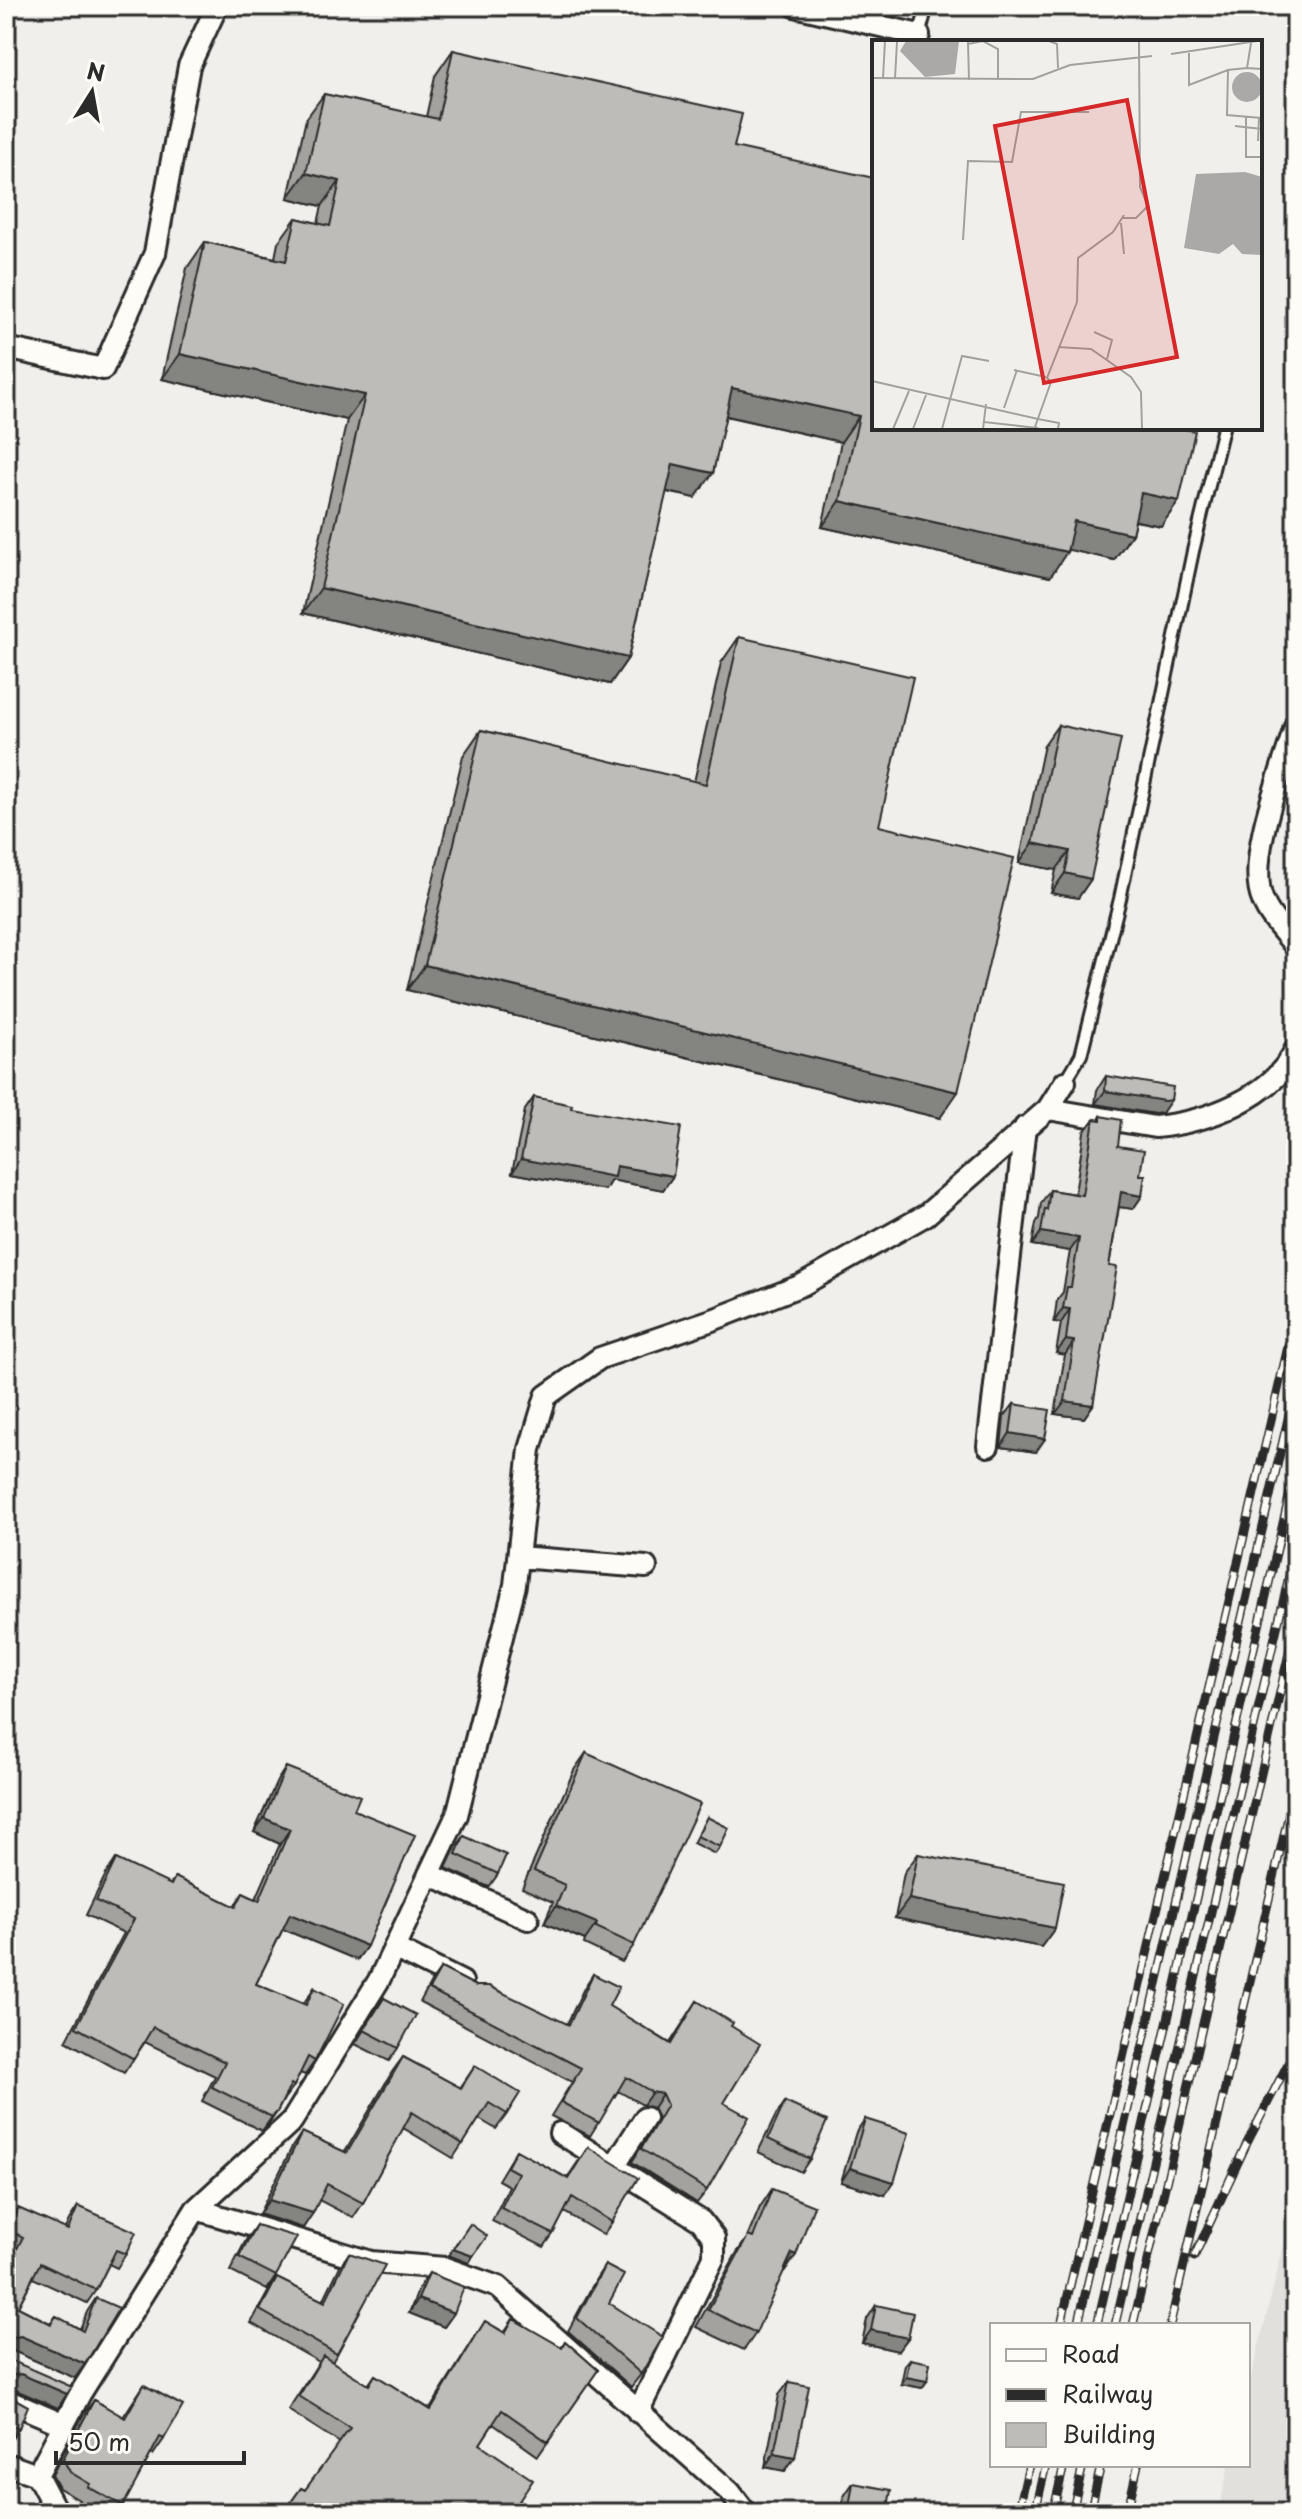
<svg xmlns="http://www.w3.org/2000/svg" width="1302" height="2519" font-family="'Playpen Sans',sans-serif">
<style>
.built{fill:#e1e0dc}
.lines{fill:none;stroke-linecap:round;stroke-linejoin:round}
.service-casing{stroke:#2b2b2b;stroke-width:16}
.minor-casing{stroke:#2b2b2b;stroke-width:26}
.service{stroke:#fdfcf7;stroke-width:10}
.minor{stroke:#fdfcf7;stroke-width:20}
.rail-casing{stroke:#2b2b2b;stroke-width:9}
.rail{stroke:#fdfcf7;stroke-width:6;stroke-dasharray:18;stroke-linecap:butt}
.wall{fill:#a3a29e;stroke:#2b2b2b;stroke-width:2}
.shaded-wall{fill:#848481;stroke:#2b2b2b;stroke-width:2}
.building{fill:#bdbcb8;stroke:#2b2b2b;stroke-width:2}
.inset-road{fill:none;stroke:#a1a19e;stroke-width:2}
.view{fill:#d62828;fill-opacity:0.15;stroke:#d62828;stroke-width:4}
.inset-edge{fill:none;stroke:#2b2b2b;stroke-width:4}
</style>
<rect width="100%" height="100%" fill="#f0efeb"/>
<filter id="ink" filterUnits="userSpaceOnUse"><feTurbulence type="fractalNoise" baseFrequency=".0125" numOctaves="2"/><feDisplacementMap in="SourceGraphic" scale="16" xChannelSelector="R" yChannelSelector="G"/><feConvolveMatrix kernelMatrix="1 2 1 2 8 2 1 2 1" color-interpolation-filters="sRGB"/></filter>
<g filter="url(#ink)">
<path class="built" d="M1296,2196V2513H1218L1229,2465H1248V2390Z"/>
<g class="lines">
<defs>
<path id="service" d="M919,36L927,6
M1065,1082L1081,1055L1120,899L1193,551L1223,428"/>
<path id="minor" d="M795,6L919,35
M6,348L103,369L155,253L189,66L217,6
M1296,724C1283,768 1245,860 1263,901C1269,917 1285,933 1296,947
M1048,1109L1155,1127C1207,1122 1272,1098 1296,1049
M988,1446L1025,1127
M518,1557L646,1567
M429,1874L528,1919
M394,1948L462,1982
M560,2133L701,2221L714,2238V2257L638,2412
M614,2166L645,2118
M196,2209L371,2262L445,2268L498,2287L730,2492L746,2513
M6,2400L64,2425
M6,2464L37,2475
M57,2513L37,2475L80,2394L196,2209L292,2121L379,1980L457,1815L515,1585L530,1449L546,1396L600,1358L715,1319L802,1285L926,1215L1048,1109L1065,1082"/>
</defs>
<use href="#service" class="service-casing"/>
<use href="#minor" class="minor-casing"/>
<use href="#service" class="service"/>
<use href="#minor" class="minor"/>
<defs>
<path id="rail" d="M1194,2257L1246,2145L1296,2048
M1061,2325L1296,1312
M1078,2325L1296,1384
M1097,2325L1296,1467
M1115,2325L1296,1546
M1133,2325L1296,1623
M1170,2325L1296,1783
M1018,2513L1029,2465
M1035,2513L1046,2465
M1053,2513L1064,2465
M1072,2513L1083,2465
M1090,2513L1101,2465
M1127,2513L1138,2465"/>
</defs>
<use href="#rail" class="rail-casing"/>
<use href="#rail" class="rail"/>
</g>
<path class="wall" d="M453,50L734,147L1179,501L1161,526L1135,521L1132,534L1114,560L1068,549L1050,577L822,527L841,442L725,416L713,473L695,498L666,492L628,658L610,684L303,613L347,420L162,379L187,268L205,242L275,258L278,243L296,218L318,223L322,206L288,198L306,119L324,94L426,117L435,76Z
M739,637L879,826L940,1118L407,990L463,756L481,730L694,782L721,663Z
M1058,725L1091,879L1078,898L1051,893L1056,870L1019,863L1044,745Z
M1106,1076L1162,1113L1155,1114L1095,1104L1097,1090Z
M534,1097L571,1108L673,1176L663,1190L611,1180L605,1190L512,1173L525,1110Z
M1101,1116L1118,1146L1140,1175L1142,1196L1133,1209L1119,1207L1109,1266L1093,1405L1084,1418L1055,1414L1065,1355L1056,1353L1061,1323L1054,1322L1057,1300L1063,1292L1070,1251L1032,1245L1036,1223L1039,1218L1041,1203L1050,1190L1075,1194L1084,1132L1094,1119L1099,1120Z
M1014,1404L1036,1452L1001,1447L1004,1417Z
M586,1753L634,1945L622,1962L584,1944L585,1940L544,1923L553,1902L522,1888L574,1770Z
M286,1767L354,1810L367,1946L357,1960L283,1929L256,1984L303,2004L314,1988L315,2061L305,2075L300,2073L294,2086L284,2099L277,2112L267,2126L262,2131L202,2101L215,2076L145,2042L124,2073L66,2041L124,1933L86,1915L106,1874L116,1859L170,1885L175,1877L234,1906L243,1893L256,1899L280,1844L254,1832L277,1781Z
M707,1817L720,1847L715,1854L693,1843Z
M464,1836L498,1874L489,1887L446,1868L455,1849Z
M918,1854L1055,1928L1041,1947L895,1918L904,1873Z
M441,1968L476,1986L567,2024L584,1988L593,1974L609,2006L670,2043L697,2001L731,2026L724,2103L707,2190L697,2203L632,2162L658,2118L653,2108L643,2105L618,2091L590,2136L551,2116L572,2082L420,2002L431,1982Z
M384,1998L398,2048L389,2061L355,2044Z
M403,2057L460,2088L475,2066L507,2114L496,2129L479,2119L453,2158L403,2128L363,2203L353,2218L319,2200L303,2228L259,2214L292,2147L302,2132L345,2152L392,2072Z
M785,2102L810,2159L801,2172L758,2152L776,2115Z
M865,2119L885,2195L841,2182L856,2132Z
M588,2147L612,2222L603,2235L564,2212L553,2234L544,2247L492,2221L509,2186L498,2180L516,2150L567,2178Z
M772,2189L756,2333L744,2350L696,2327L736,2254L747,2238L760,2207Z
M78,2206L126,2254L117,2268L109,2264L96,2290L87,2303L33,2278L18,2307L50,2323L56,2316L80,2329L87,2312L96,2298L85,2364L75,2378L11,2350L6,2351V2264L13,2250L6,2247V2226L18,2208L65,2229L69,2220Z
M256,2225L276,2276L267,2290L230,2271L247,2238Z
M349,2253L337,2354L332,2362L368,2385L375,2375L430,2409L485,2321L504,2332L513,2319L561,2347L565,2341L598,2370L538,2456L493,2424L480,2444L511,2513H283L301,2488L305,2490L340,2443L288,2410L319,2362L251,2323L268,2292L277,2278L323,2301L340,2266Z
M605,2265L609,2303L641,2374L631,2387L568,2331L596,2279Z
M429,2273L454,2313L444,2327L409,2313L420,2286Z
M876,2305L908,2338L898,2351L862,2343L867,2319Z
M910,2359L927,2381L922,2388L901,2384L905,2365Z
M789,2382L785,2471L765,2467L779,2395Z
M144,2385L164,2439L153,2455L151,2454L118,2513H96L77,2503L79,2500L59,2488L52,2475L83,2415L94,2400L123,2417Z
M853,2483L887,2513H841L844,2496Z"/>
<path class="shaded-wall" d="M306,173L340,181L322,206L288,198Z
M180,354L365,395L347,420L162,379Z
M732,388L859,416L841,442L714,413Z
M673,464L713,473L695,498L655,489Z
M1141,493L1179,501L1161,526L1123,518Z
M840,501L1067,552L1050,577L822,527Z
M1074,521L1132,534L1114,560L1056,547Z
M321,588L628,658L610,684L303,613Z
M1033,843L1070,851L1056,870L1019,863Z
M1065,873L1091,879L1078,898L1051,893Z
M425,965L958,1092L940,1118L407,990Z
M1105,1091L1171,1100L1162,1113L1155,1114L1095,1104Z
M521,1159L616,1166L673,1176L663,1190L611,1180L605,1190L512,1173Z
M1121,1192L1142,1196L1133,1209L1112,1206Z
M1041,1232L1079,1238L1070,1251L1032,1245Z
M1063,1308L1070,1309L1061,1323L1054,1322Z
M1066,1340L1074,1341L1065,1355L1056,1353Z
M1065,1401L1093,1405L1084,1418L1055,1414Z
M1010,1433L1045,1439L1036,1452L1001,1447Z
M264,1818L290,1829L280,1844L254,1832Z
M909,1899L1055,1928L1041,1947L895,1918Z
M556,1906L597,1923L585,1940L544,1923Z
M290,1914L367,1946L357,1960L280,1928Z
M652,2092L662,2094L653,2108L643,2105Z
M277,2112L267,2126L262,2131L272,2117Z
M850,2168L894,2182L885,2195L841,2182Z
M269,2200L313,2213L303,2228L259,2214Z
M453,2249L473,2256L469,2263L448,2255Z
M792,2253L796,2255L784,2272Z
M418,2299L454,2313L444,2327L409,2313Z
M871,2330L908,2338L898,2351L862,2343Z
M21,2336L85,2364L75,2378L11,2350L6,2351V2340L7,2338Z
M21,2374L67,2394L58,2408L11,2388L6,2389V2378L7,2376Z
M906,2377L927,2381L922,2388L901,2384Z
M6,2423L19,2428L10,2442L6,2440Z
M774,2453L795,2457L785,2471L765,2467Z"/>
<path class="building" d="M453,50L742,114L734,147L874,178V428H1179L1195,431L1179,501L1141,493L1132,534L1074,521L1067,552L840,501L859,416L732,388L713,473L673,464L628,658L321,588L365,395L180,354L205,242L286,261L296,218L330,226L340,181L306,173L324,94L438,119Z
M739,637L913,677L879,826L1014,858L958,1092L425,965L481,730L706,784Z
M1058,725L1121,739L1091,879L1065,873L1070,851L1033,843Z
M1106,1076L1173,1087L1171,1100L1164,1101L1105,1091Z
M534,1097L572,1105L571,1108L681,1127L673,1176L616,1166L614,1177L521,1159Z
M1101,1116L1121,1120L1118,1146L1144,1150L1140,1175H1145L1142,1196L1121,1192L1109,1266L1117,1267L1093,1405L1065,1401L1074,1341L1066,1340L1070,1309L1063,1308L1067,1287H1071L1079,1238L1041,1232L1045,1209L1047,1210L1050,1190L1082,1195L1094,1119L1101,1120Z
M1014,1404L1050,1410L1045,1439L1010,1433Z
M586,1753L700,1804L634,1945L596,1927L597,1923L556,1906L565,1885L534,1871Z
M286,1767L360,1796L354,1810L415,1835L367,1946L290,1914L256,1984L306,2005L314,1988L344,2004L315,2061L308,2057L294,2086L291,2084L277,2112L272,2117L212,2087L225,2062L153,2027L134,2059L76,2027L134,1919L96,1901L116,1859L171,1885L175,1877L236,1907L243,1893L259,1901L290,1829L264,1818Z
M707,1817L729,1828L720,1847L697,1836Z
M464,1836L506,1855L498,1874L456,1854Z
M918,1854L1064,1882L1055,1928L909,1899Z
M441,1968L476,1986H489L569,2025L593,1974L619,1987L609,2006L671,2044L697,2001L733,2023L731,2026L760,2044L724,2103L749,2117L707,2190L641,2149L667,2105L662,2094L652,2092L626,2077L599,2123L561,2102L581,2068L429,1989Z
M384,1998L416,2015L398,2048L364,2030Z
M403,2057L461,2088L475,2066L520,2093L507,2114L489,2103L463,2144L412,2112L363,2203L327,2184L313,2213L269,2200L302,2132L347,2153Z
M785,2102L827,2121L810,2159L768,2139Z
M865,2119L909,2133L894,2182L850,2168Z
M588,2147L638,2178L612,2222L572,2197L553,2234L501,2208L518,2173L507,2167L516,2150L568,2179Z
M772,2189L814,2206L796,2255L792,2253L756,2333L708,2310L748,2236L753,2238Z
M78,2206L136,2232L126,2254L116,2250L96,2290L40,2263L18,2307L51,2324L56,2316L83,2331L96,2298L119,2308L85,2364L21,2336L7,2338L6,2341V2270L23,2237L8,2230L18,2208L68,2230Z
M470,2224L487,2236L473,2256L453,2249Z
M256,2225L297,2237L276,2276L239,2257Z
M349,2253L385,2265L337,2354L260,2310L277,2278L325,2302Z
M605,2265L624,2275L609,2303L663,2337L641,2374L577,2318Z
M429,2273L464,2287L454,2313L418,2299Z
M876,2305L913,2313L908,2338L871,2330Z
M513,2319L562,2347L565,2341L598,2370L548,2442L502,2410L480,2444L533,2480L511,2513H294L287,2508L301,2488L305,2490L350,2428L299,2396L323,2356L369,2385L375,2375L431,2410L485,2321L505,2333Z
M6,2354L10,2360L72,2387L67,2394L21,2374L7,2376L6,2378Z
M910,2359L930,2363L927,2381L906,2377Z
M789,2382L809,2386L795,2457L774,2453Z
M144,2385L183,2406L164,2439L160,2437L123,2506L88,2487L90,2484L70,2472L63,2459L94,2400L125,2418Z
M6,2394L28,2406L19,2428L6,2423Z
M853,2483L891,2490L887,2513H848Z"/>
</g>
<g transform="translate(872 40)">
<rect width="390" height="390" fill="#f0efeb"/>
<path d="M34,1H87L83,34L53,37L28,11ZM360 47a15 15 0 1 1 30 0a15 15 0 1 1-30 0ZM373,132L390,137V215L370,214L361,204L347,214L312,208L324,134Z" fill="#aaa9a7"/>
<path class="inset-road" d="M96,1L97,40M177,1L185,4L186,28M379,3L375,28L390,29M96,4L111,1L126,9V40M317,13V45L356,30M299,14L385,1M375,28L356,30L355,75L390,78M0,38L161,39L198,25L280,16M11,38L13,1M23,38L25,2M374,76V117H390M363,86L390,89M386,101L387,77M251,178H264L276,166L268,147L267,1M249,183L252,214M91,200L96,121L140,122L149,72H217M222,292L240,300L235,319M186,307L219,309L259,337L269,352L270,389M142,330L174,337M0,341L166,379M132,368L145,330M166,379L187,383L186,389M112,382L165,388M21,389L37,351M41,389L54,355M70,389L90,316L117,321M111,389L114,364M167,389L163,387L179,342L175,338L205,262L206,218L241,192L252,175"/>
<path class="view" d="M255,60L305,317L172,343L123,86Z"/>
<rect width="390" height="390" class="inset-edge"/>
</g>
<rect width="1302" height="2519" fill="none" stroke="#fdfcf7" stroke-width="32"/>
<rect x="16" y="16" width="1270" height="2487" fill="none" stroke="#2b2b2b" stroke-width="3" filter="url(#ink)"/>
<rect x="990" y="2323" width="260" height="144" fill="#fdfcf7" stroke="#a9a8a5" stroke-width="2"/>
<rect x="1006" y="2349" width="40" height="12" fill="#fdfcf7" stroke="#a9a8a5" stroke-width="2"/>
<text x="1062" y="2363" font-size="24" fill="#2b2b2b">Road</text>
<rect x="1006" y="2389" width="40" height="12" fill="#2b2b2b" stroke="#a9a8a5" stroke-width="2"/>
<text x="1062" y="2403" font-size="24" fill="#2b2b2b">Railway</text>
<rect x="1006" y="2423" width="40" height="24" fill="#bdbcb8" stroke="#a9a8a5" stroke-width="2"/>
<text x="1062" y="2443" font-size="24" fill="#2b2b2b">Building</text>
<g transform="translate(92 92) rotate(11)" stroke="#fdfcf7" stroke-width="6" paint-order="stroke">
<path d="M0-6L14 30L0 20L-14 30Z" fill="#2b2b2b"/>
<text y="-12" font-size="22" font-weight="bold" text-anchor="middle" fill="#2b2b2b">N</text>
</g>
<path d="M56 2451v12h188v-12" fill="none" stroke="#2b2b2b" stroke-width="4"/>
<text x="68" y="2451" font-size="24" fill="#2b2b2b" stroke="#fdfcf7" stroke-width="6" paint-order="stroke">50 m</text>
</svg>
